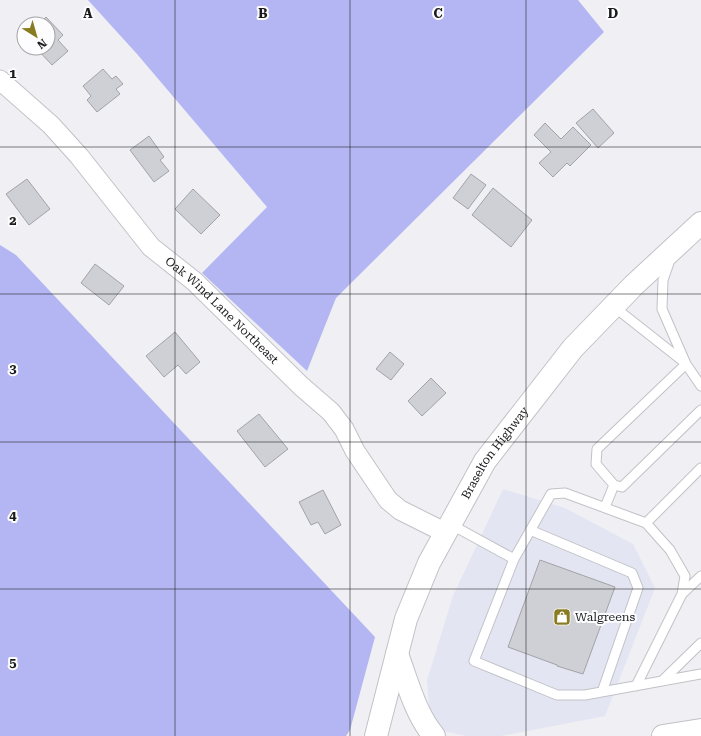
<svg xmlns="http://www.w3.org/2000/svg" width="701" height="736" font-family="'Roboto Serif',serif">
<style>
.built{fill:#e4e5f2}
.green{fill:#b3b6f2}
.building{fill:#cfd0d5;stroke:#a2a3a7}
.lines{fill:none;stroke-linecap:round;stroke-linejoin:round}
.service-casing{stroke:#c1c2c7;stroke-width:11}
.minor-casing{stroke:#c1c2c7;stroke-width:21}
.secondary-casing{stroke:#c1c2c7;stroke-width:24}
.primary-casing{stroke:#c1c2c7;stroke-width:24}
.service{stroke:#fff;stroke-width:9}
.minor{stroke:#fff;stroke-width:19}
.secondary{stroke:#fff;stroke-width:22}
.primary{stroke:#fff;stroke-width:22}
.grid{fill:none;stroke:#1a1b1c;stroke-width:1;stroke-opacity:0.55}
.labels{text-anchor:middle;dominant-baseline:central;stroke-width:4;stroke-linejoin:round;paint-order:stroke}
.street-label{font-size:12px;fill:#1a1b1c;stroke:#fdfdff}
.poi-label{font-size:12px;fill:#1a1b1c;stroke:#fdfdff;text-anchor:start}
.grid-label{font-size:13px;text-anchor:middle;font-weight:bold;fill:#1a1b1c;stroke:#fdfdff;stroke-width:4;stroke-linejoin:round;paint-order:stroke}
</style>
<rect width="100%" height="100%" fill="#efeff4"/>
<path class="built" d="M503,489L565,508L633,544L655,588L605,716L501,736H466L444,731L430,716L427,680L453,596Z"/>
<path class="green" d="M88,0H578L604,32L336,298L307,371L202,273L267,207L137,54Z
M0,245L16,255L375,637L350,730L346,736H0Z"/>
<path class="building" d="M46,17L63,35L58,40L68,51L52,65L36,48H48V24H39Z
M103,69L112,79L116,76L123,84L116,89L120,94L97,112L87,100L91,96L83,86Z
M593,109L614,133L598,148L576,123Z
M545,123L561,139L573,127L591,145L570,166L567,163L553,177L539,163L551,152L534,135Z
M149,136L164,157L160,160L169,171L154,182L130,150Z
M471,174L486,185L468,209L453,198Z
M27,179L50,209L29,225L6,194Z
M493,188L532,220L511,247L472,215Z
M193,189L220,215L201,234L175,209Z
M95,264L124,286L109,305L81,283Z
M175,332L200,362L186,374L178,365L164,377L146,356Z
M390,352L404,364L391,380L376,369Z
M431,378L446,393L422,416L408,401Z
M259,414L288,449L265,467L237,431Z
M323,490L341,525L325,534L318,522L311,525L299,502Z
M540,560L615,587L583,674L557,666V665L508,647Z"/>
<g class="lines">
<defs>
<path id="service" d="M670,260L663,280L662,309L686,364L701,386
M613,306L684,362
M686,364L597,449L596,464L614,485L622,487L701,410
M605,507L614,485
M646,523L701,468
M450,524L514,559L474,661L557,695H585L701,674
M530,530L632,573L638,588L602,692
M514,559L551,494L565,493L646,523L670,550L685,576L682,594L636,686
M682,594L701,576
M662,681L701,643"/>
<g id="minor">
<path id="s1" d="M0,80L51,125L79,156L151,247L194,281L301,386L331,412L344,429L355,451L388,500L400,510L446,533"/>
</g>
<g id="secondary">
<path id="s2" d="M376,736L406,619L429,563L485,461L573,348L634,285L701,223"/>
</g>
<path id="primary" d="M397,654C407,681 415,713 434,736
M663,736L701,730"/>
</defs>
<use href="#service" class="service-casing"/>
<use href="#minor" class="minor-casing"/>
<use href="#secondary" class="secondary-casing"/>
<use href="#primary" class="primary-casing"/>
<use href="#service" class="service"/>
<use href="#minor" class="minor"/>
<use href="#secondary" class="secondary"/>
<use href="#primary" class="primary"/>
</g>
<path class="grid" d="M175,0V736M350,0V736M526,0V736M0,147H701M0,294H701M0,442H701M0,589H701"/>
<defs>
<symbol id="shop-square" viewBox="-11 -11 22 22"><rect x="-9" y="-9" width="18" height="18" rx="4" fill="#887b21" stroke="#fdfdff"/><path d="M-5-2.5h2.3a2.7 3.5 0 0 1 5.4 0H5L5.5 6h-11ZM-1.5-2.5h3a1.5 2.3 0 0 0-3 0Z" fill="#fff"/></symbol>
</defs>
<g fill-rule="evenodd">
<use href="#shop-square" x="552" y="607" width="20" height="20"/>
</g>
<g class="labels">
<g class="street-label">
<text stroke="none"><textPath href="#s1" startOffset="321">Oak Wind Lane Northeast</textPath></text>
<text stroke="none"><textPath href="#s2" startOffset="310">Braselton Highway</textPath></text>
</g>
<g class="poi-label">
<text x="575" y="617">Walgreens</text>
</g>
</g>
<g class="grid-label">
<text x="88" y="18">A</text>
<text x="263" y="18">B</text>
<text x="438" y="18">C</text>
<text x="613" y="18">D</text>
<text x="13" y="78">1</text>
<text x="13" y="225">2</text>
<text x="13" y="373">3</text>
<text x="13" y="520">4</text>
<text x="13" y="667">5</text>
</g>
<g transform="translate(36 36) rotate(143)"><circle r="19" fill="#fdfdff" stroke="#a2a3a4"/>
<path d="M0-3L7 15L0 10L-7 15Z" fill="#887b21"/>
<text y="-6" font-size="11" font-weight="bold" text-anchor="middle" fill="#1a1b1c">N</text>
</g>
</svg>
